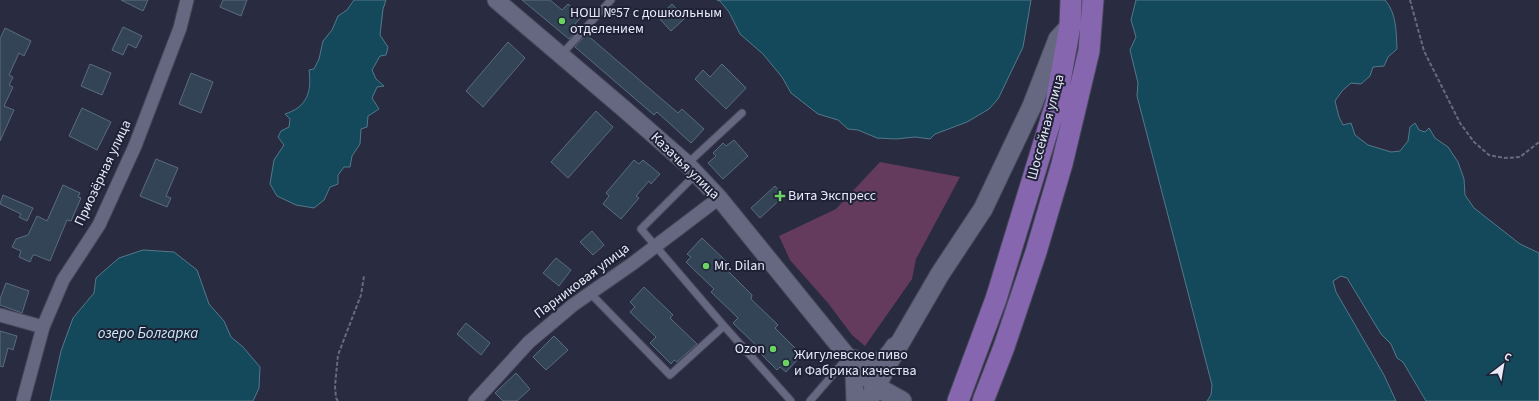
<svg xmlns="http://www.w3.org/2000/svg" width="1539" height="401" font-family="'Source Sans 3',sans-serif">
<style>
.green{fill:#643b5d}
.water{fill:#13495b;stroke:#53798a}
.building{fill:#344457;stroke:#5a6c81}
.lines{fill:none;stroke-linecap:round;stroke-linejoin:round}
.service-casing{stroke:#454658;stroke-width:9}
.minor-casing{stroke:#454658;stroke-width:15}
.tertiary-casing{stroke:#454658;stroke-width:19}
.secondary-casing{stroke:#454658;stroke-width:21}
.primary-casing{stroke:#454658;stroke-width:23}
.path{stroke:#686a7d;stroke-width:2;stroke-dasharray:4 2;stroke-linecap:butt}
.service{stroke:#656880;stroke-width:7}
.minor{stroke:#656880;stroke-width:13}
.tertiary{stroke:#656880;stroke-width:17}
.secondary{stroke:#656880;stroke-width:19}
.primary{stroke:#8766b0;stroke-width:21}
.poi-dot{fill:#6bd362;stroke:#1f2136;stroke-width:1.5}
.labels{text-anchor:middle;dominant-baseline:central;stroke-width:4;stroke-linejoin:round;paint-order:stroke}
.poi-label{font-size:14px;fill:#e7e9f7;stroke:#1f2136;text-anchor:start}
.street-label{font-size:14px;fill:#e7e9f7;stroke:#1f2136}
.water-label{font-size:15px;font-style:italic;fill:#c6ebf9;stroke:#1f2136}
</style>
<rect width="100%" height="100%" fill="#292b40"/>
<path class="green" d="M880,162L960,177L916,259L912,279L865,346L852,335L828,303L790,260L779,236L836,209Z"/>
<path class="water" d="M354,0H386L383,9L380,35L388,47L386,55L380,56L372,70L376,79L384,86L377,87L372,98L379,109L368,116L367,127L361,129L360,144L352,156L350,167H344L338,175V184L330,187L324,200L314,208L296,205L277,196L270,184L274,160L284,145L278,137L281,131L289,127L290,119L285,114C307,107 312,92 309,70L314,69L319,59L323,41L332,30L338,16L347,10Z
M717,0H1031L1023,47L998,99L989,109L967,122L935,134L930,139L915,137L896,139L877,138L858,130L848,129L838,120L818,114L791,93L782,77L763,54L740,34L729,12L720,1Z
M1136,0H1385C1397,14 1396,32 1397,49L1388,57L1384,66L1373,67L1370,76L1361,84L1351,83L1342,91L1335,101L1339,117L1343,125L1351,123L1355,135L1368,145L1391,152L1400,151L1408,141L1410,127L1415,123L1419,130L1425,132L1429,128L1435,138L1448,147L1458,162L1464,179L1465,195L1474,208L1520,244L1539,253V401H1426L1403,362L1397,358L1391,344L1381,334L1347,278L1341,276L1333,281L1336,292L1384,375L1396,401H1207L1211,395L1212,385L1137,96L1138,83L1130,50L1136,37L1131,20Z
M143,250L174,252L197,270L209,304L224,321L231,337L243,347L260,367L259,388L253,401H50L61,351L73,318L94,293L96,278L119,258Z"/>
<path class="building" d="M121,0H148L143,11Z
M223,0H247L241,16L220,7Z
M522,0H550L562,10L568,4L582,16L575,24L579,28L569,39Z
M672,4L685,18L671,31L658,17Z
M123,27L142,36L136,48L128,44L123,55L112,50Z
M5,28L31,41L24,56L19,53L9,75L13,77L9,85L13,87L4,106L14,110L0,141V39Z
M586,34L678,113L682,109L704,129L691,143L657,112L654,115L575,47Z
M508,42L525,58L483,107L466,91Z
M90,64L111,73L102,95L81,86Z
M722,64L746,88L726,109L695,79L703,70L710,77Z
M191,73L213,82L201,113L179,104Z
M82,108L111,122L97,150L69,136Z
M596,111L613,127L568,178L551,162Z
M734,140L748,156L723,179L708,163L716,156L713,153L723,143L726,146Z
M156,159L178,168L166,196L171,198L167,207L140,196Z
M634,160L639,164L643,160L660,174L651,184L649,181L636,196L639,198L621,219L603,204L609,196L606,193Z
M63,185L80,193L78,197L81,198L71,221L67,220L50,261L35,255H33L30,262L19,257L21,251L12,247L16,239L28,235L37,216L47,221Z
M775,186L784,196L760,218L751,208Z
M3,195L33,208L27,221L19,217L21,214L0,204Z
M592,231L604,245L593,255L580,242Z
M702,238L730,265L726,269L752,295L751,299L778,325L775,328L802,355L786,372L780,367L777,370L760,353L762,351L733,323L738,318L711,292L714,289L686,262L691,257L687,254Z
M556,258L571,270L559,286L543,273Z
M6,283L29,291L22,313L0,305V299Z
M644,287L673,315L670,318L697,344L677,362L674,360L671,364L650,343L656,337L630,312L635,307L630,302Z
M466,323L490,343L481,355L457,334Z
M0,331L17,336L13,350L8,348L3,367L0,366Z
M554,336L568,350L546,370L533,357Z
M516,373L530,389L517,401H503L495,393Z"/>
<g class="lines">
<defs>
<path id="service" d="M561,55L611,0
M687,164L742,113
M696,174L641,229L724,326L791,401
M590,293L670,375L724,326
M810,401L848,357"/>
<path id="minor" d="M0,315L43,327
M23,401L43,327L63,280L99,225L135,146L180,28L187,0
M475,401L529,342L573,305L632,264L719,198"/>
<path id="tertiary" d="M496,0L623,108L687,164L719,198L848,357L875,386
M848,357C870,362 881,368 894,346
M849,359L854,375L855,401"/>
<path id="secondary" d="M875,386L902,401
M868,401L890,360L940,274L983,209L1032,106L1058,39L1070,26"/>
<path id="primary" d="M958,401L996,299L1056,103L1070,26L1071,0
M983,401L1004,347L1036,252L1062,164L1089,51L1093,0"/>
</defs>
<use href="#service" class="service-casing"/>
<use href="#minor" class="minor-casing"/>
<use href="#tertiary" class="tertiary-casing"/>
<use href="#secondary" class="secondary-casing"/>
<use href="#primary" class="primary-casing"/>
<path class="path" d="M1410,0L1424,51L1460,123L1474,142L1489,155L1504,158L1520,157L1539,142
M338,401L336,398L335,386L338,355L361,295L364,276"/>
<use href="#service" class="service"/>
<use href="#minor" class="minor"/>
<use href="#tertiary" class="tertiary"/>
<use href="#secondary" class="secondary"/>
<use href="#primary" class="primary"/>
</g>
<g class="poi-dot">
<circle cx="562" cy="21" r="4"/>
<path d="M778 190h4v4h4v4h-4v4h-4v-4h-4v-4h4z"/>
<circle cx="706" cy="266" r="4"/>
<circle cx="773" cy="349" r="4"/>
<circle cx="786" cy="363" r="4"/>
</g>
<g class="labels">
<g class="poi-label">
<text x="570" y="13">НОШ №57 с дошкольным<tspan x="570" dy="16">отделением</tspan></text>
<text x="788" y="196">Вита Экспресс</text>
<text x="714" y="266">Mr. Dilan</text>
<text x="765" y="349" text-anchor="end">Ozon</text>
<text x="794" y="355">Жигулевское пиво<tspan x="794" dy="16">и Фабрика качества</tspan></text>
</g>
<g class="street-label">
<text transform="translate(1046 127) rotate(-75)">Шоссейная улица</text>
<text transform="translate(685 166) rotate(44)">Казачья улица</text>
<text transform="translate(103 173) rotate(-65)">Приозёрная улица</text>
<text transform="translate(582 281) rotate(-37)">Парниковая улица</text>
</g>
<g class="water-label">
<text x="148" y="333">озеро Болгарка</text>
</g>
</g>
<g transform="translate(1503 365) rotate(31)" stroke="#1f2136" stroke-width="3" paint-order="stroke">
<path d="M0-3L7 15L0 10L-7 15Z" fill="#e7e9f7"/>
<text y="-6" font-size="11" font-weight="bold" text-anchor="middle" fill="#e7e9f7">С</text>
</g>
</svg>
